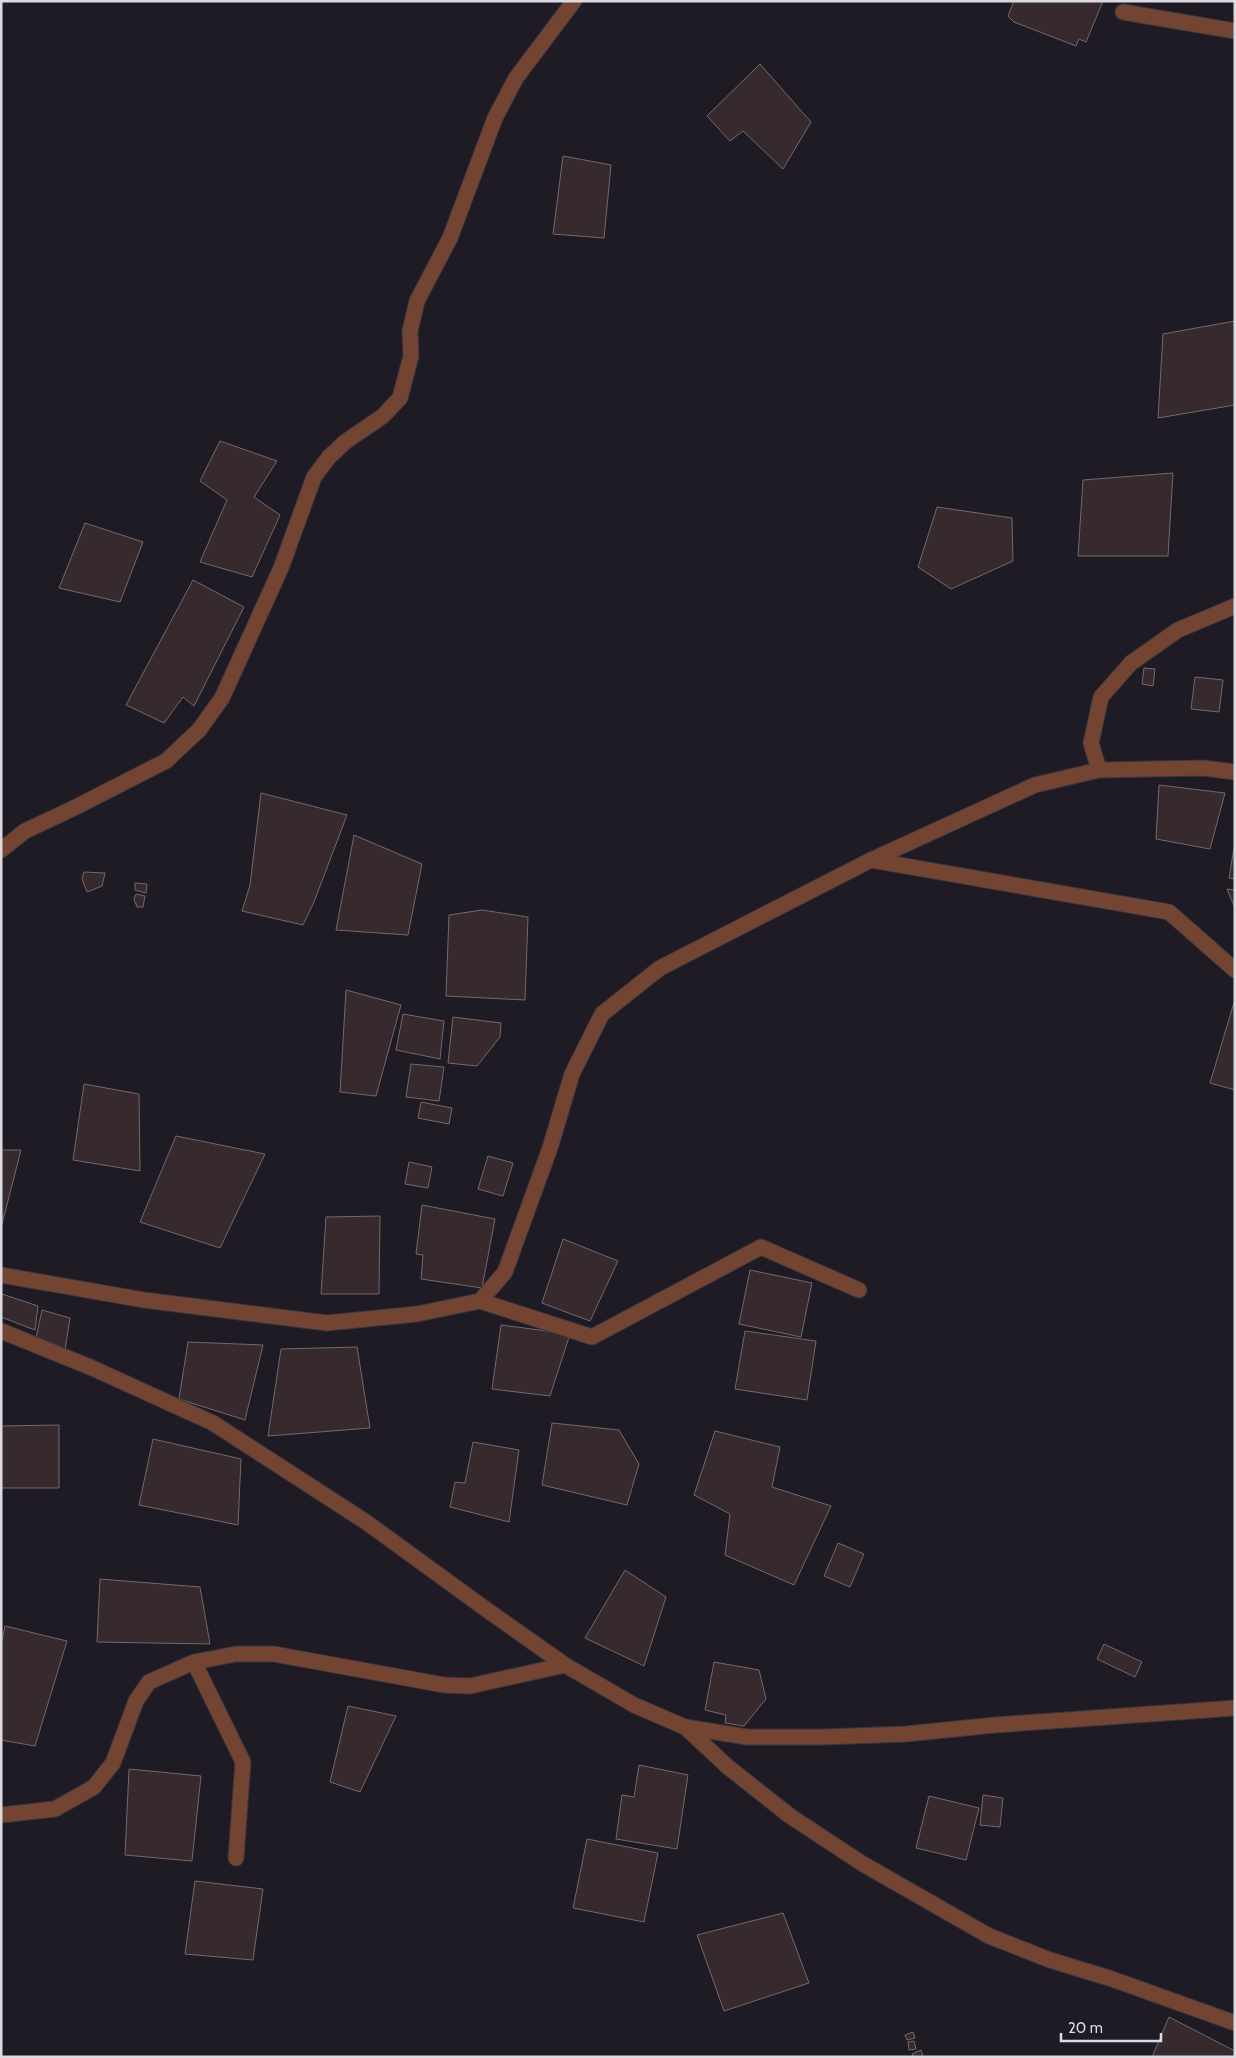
<svg xmlns="http://www.w3.org/2000/svg" width="1236" height="2058" font-family="Cabin,sans-serif">
<style>
.building{fill:#362a2e;stroke:#76686c}
.lines{fill:none;stroke-linecap:round;stroke-linejoin:round}
.minor-casing{stroke:#39363f;stroke-width:17}
.minor{stroke:#744432;stroke-width:15}
</style>
<rect width="100%" height="100%" fill="#1e1b25"/>
<path class="building" d="M1014,1H1103L1086,42L1079,39L1076,46L1014,22L1008,16Z
M760,64L811,122L783,169L743,131L730,141L707,116Z
M563,156L611,165L604,238L553,234Z
M1235,321V405L1158,418L1163,334Z
M220,441L277,461L254,497L280,515L252,577L200,562L227,500L200,481Z
M1173,473L1168,556H1078L1083,480Z
M937,507L1012,518L1013,561L951,589L918,567Z
M85,523L143,542L120,602L59,588Z
M193,580L244,607L194,706L183,697L164,723L126,705Z
M1144,668L1155,669L1153,686L1142,684Z
M1195,677L1223,680L1219,712L1191,709Z
M1159,785L1225,793L1210,849L1156,839Z
M261,793L347,815L314,902L303,925L242,911L250,885Z
M354,835L422,864L408,935L336,930Z
M1235,842V879L1229,878Z
M84,872L105,873L102,886L87,892L82,879Z
M135,883L147,884L146,893L135,890Z
M1227,889L1235,890V908Z
M136,894L145,896L143,907H137L134,899Z
M482,910L528,917L525,1000L446,996L449,915Z
M346,990L401,1005L376,1096L340,1092Z
M1235,999V1090L1210,1083Z
M403,1014L444,1021L440,1059L396,1050Z
M453,1017L501,1023L500,1037L477,1066L448,1063Z
M411,1064L444,1067L439,1101L406,1097Z
M84,1084L139,1094L140,1171L73,1160Z
M421,1102L452,1108L449,1124L418,1118Z
M176,1136L265,1154L220,1248L140,1222Z
M1,1150H21L1,1228Z
M488,1156L513,1163L503,1196L478,1189Z
M409,1162L432,1167L428,1188L405,1184Z
M422,1205L495,1219L482,1288L421,1279L423,1255L416,1254Z
M380,1216L379,1294H321L326,1217Z
M563,1239L618,1261L590,1321L542,1303Z
M750,1270L812,1283L801,1337L739,1324Z
M2,1294L38,1306L35,1330L1,1317Z
M42,1310L70,1318L65,1350L36,1338Z
M501,1325L570,1334L550,1396L492,1389Z
M745,1331L816,1341L807,1400L735,1389Z
M188,1342L263,1345L245,1420L179,1399Z
M357,1347L370,1428L268,1436L281,1349Z
M552,1423L619,1430L639,1464L627,1505L542,1485Z
M59,1425V1488H1V1426Z
M715,1431L780,1447L772,1487L831,1506L794,1585L725,1555L730,1514L694,1495Z
M153,1439L241,1459L238,1525L139,1505Z
M473,1442L519,1450L509,1522L450,1507L455,1482L465,1483Z
M838,1543L864,1554L850,1587L824,1576Z
M625,1570L666,1597L644,1666L585,1638Z
M100,1579L200,1587L210,1644L97,1642Z
M5,1626L67,1641L35,1746L1,1740V1646Z
M1104,1644L1142,1662L1135,1677L1097,1659Z
M714,1662L759,1670L766,1699L744,1726L725,1723L726,1715L705,1710Z
M348,1706L396,1716L360,1792L330,1782Z
M639,1765L688,1775L677,1849L616,1839L622,1795L634,1797Z
M129,1769L201,1776L192,1861L125,1855Z
M983,1795L1003,1798L1000,1827L980,1825Z
M929,1796L979,1808L966,1860L916,1848Z
M587,1839L658,1853L644,1922L573,1908Z
M195,1881L263,1889L253,1960L185,1954Z
M783,1913L809,1983L724,2011L697,1935Z
M1169,2017L1235,2051V2057H1152Z
M913,2032L915,2038L907,2040L905,2035Z
M914,2041L916,2049L909,2050L908,2042Z
M921,2050L923,2057H913L912,2054Z"/>
<g class="lines">
<defs>
<path id="minor" d="M1123,12L1235,31
M1099,770L1091,743L1101,697L1131,663L1178,630L1235,606
M1,850L25,831L72,809L166,761L199,730L222,698L281,568L314,477L329,457L345,442L383,416L400,398L411,356L410,331L417,301L450,238L495,118L516,78L574,1
M871,860L1169,912L1235,970
M1,1275L144,1300L327,1323L417,1314L480,1301L505,1272L550,1148L572,1074L602,1014L660,968L871,860L1035,785L1099,770L1203,768L1235,772
M480,1301L592,1337L761,1247L859,1290
M1,1331L90,1367L213,1423L366,1522L487,1610L565,1665L634,1705L685,1727L747,1737H823L906,1734L995,1725L1235,1708
M194,1662L243,1762L236,1858
M685,1727L728,1767L790,1816L863,1864L989,1936L1050,1960L1112,1979L1235,2023
M1,1815L55,1809L94,1787L113,1763L136,1701L149,1682L194,1662L236,1654H274L444,1685L470,1686L565,1665"/>
</defs>
<use href="#minor" class="minor-casing"/>
<use href="#minor" class="minor"/>
</g>
<rect width="1236" height="2058" fill="none" stroke="#dcdae1" stroke-width="5"/>
<path d="M1061 2033v8h100v-8" fill="none" stroke="#dcdae1" stroke-width="2.5"/>
<text x="1068" y="2033" font-size="15" fill="#dcdae1" stroke="#1e1b25" stroke-width="4" paint-order="stroke">20 m</text>
</svg>
